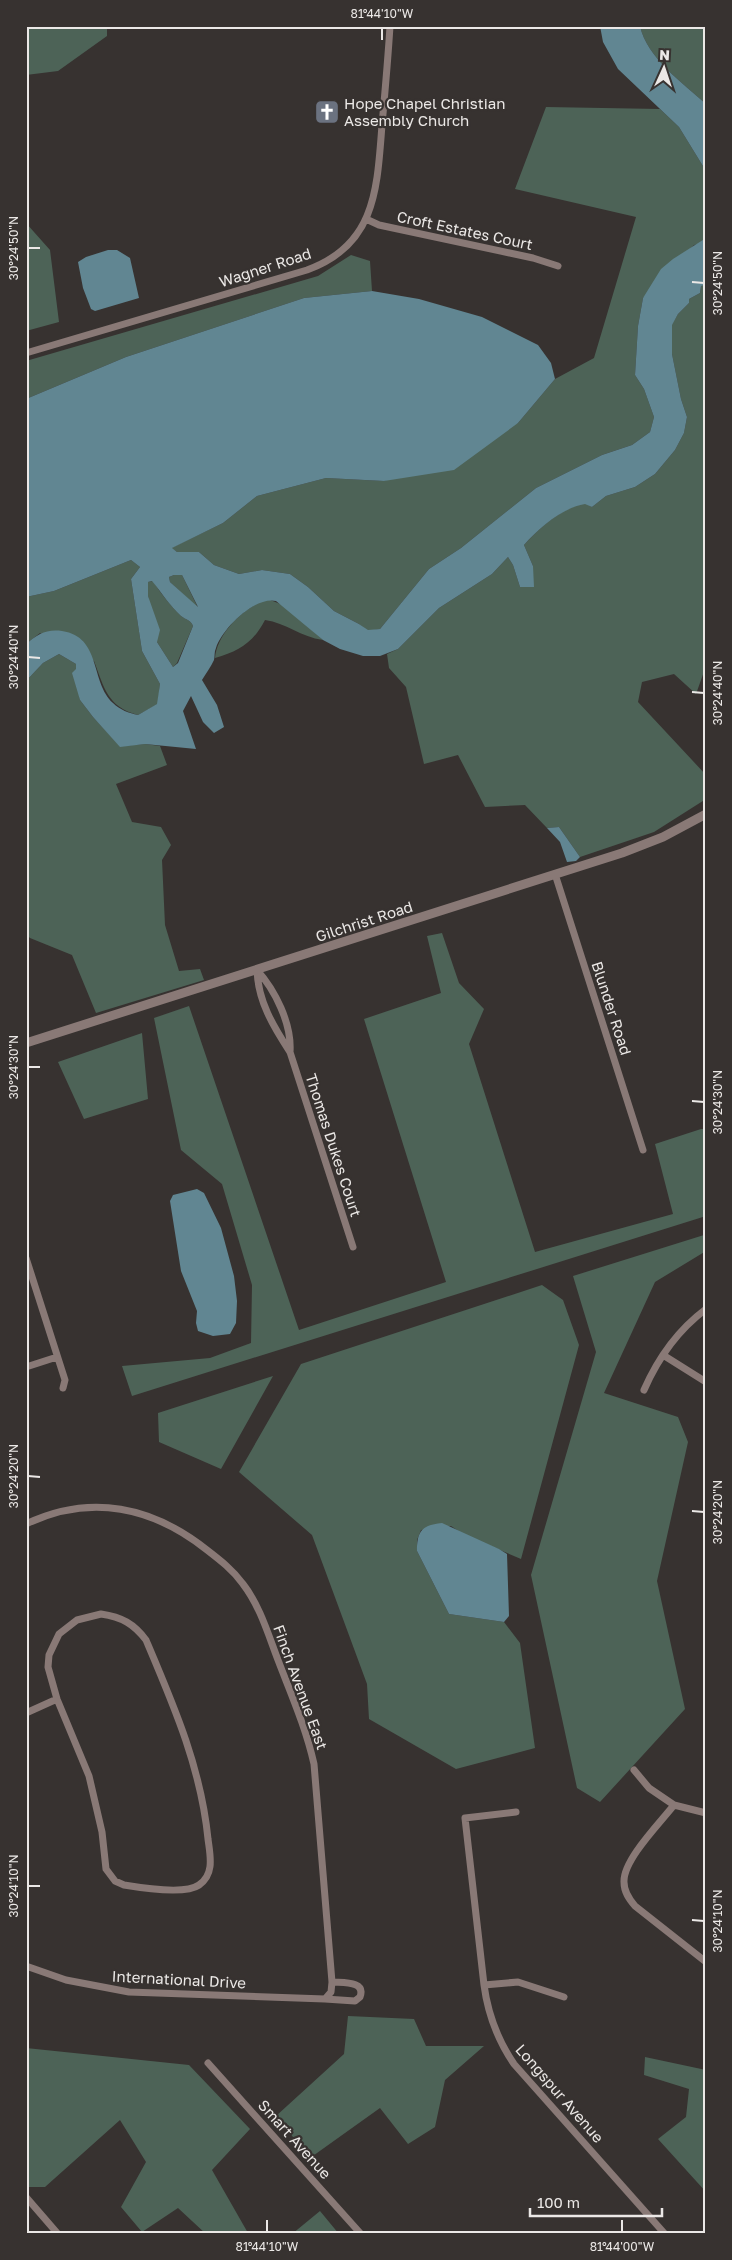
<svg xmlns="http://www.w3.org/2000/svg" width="732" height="2260" font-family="'Golos Text',sans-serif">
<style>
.green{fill:#4d6357}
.water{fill:#618692;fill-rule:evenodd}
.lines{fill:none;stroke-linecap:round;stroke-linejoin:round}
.minor{stroke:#897976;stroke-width:7}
.tertiary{stroke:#897976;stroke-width:9}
.ticks{fill:none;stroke:#ebe8e6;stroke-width:2}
.labels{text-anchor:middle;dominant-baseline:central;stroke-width:4.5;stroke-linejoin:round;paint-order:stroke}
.poi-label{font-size:15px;fill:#ebe8e6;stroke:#373230;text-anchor:start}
.street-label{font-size:15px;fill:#ebe8e6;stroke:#373230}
.neatline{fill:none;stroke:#ebe8e6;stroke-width:2}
.ticks-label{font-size:12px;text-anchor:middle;fill:#ebe8e6}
</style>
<rect width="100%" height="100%" fill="#373230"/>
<path class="green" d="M26,26H107V36L58,71L26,75Z
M640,26H706V104C683,83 647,58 640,26Z
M546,107L660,109L679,127L706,171V238L699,244L694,245L643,298L638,326L635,375L644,389L654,417L650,432L632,445L602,455L536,488L461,548L429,569L380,629L368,631L359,624L334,611L308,587L290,574L262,570L239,574L214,565L199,552H177L171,548L223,523L257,496L326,478L384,481L518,423L555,379L594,358L636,217L515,189Z
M26,223L50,250L59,322L26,331Z
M351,255L370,261L372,291L304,298L126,357L26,399V361L318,276Z
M706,285V666L696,694L674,674L642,682L638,702L706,775V799L654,832L580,857L559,827L547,828L525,805L485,807L458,755L424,764L406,687L389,668L387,654L398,649L439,608L492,574L508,557L513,565L520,587L533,566L524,545C540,527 562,508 585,503L592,507L606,496L635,487L655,474L675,450L684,433L687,417L681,399L672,354V324L678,314L689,303V299L700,293L701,286Z
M131,560L140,567L131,579L142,651L160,684L158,704L138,715C107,707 104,687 94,661L40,633L26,644V597L54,591Z
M174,575H182L198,608L170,582L169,577Z
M153,581C161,594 170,605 181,616C186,620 191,620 193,626L177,663L173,667L157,642L148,596V582Z
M268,599L285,606L323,640C301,637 286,623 265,620C253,643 239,651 215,658C217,633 245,606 268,599Z
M59,654L76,664L80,700L93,717L120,746L145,744L160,746L167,765L116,784L132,822L161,827L171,845L162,860L165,925L179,971L200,969L204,980L96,1013L72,955L30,938L26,934V681L43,663Z
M442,933L459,983L484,1009L469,1044L535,1252L673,1214L655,1144L701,1129H706V1216L132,1396L122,1366L210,1358L251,1343L252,1285L222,1184L181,1150L154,1018L189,1006L299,1330L446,1282L364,1019L441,993L427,936Z
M142,1033L148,1099L84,1119L58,1062Z
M704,1235L706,1251L655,1282L604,1393L678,1417L688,1442L657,1581L685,1709L600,1802L577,1788L531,1575L596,1352L573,1276Z
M542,1285L563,1300L579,1345L521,1559L463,1534L451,1526L421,1530L417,1540V1551L449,1614L504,1622L520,1643L535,1748L456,1769L369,1719L367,1684L312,1535L239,1472L301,1364Z
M273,1376L221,1469L159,1442L158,1413Z
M348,2016L414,2019L426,2046H484L445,2080L435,2127L408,2144L380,2108L310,2158L276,2116L344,2054Z
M26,2048L189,2065L250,2129L212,2170L248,2233L206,2234L178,2208L142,2232L121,2207L146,2162L120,2120L45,2187H27Z
M645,2057L706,2070V2192L658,2139L686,2117L689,2089L644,2075Z
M320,2211L339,2234H292Z"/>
<path class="water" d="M600,26H640C647,58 683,83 706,104V171L679,127L618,69L603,42Z
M706,238V285L701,286L700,293L689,299V303L678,314L672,325V354L681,399L687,417L684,433L675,450L655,474L635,487L606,496L592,507L585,504C562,508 540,527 524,545L533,566L534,587H520L513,565L508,557L492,574L439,608L398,649L380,656H363L340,649L323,640L276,601C255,596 222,629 216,648C214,652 215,656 214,660C211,667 206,673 202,680L217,705L224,727L214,733L203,722L191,696L183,711L196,749L145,744L120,747L93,717L80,700L72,673L76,669V664L59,654L43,663L26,681V644C38,634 46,629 62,631C102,637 90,682 113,703C120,710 129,713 138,715L157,704L160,684L142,651L131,579L140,567L131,560L54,591L26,597V399L126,357L304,298L372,291L419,299L482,317L538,345L551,363L555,379L518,423L454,470L384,481L326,478L257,496L223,523L172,548L177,552H199L214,565L239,574L262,570L290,574L308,587L334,611L359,624L368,630L380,629L429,569L461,548L536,488L602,455L632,445L650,432L654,417L644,389L635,375L638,326L643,298L661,269L673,259ZM174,575H182L198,607L170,582L169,577ZM152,581C162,593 169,605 181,616C186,620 191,620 193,626L178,663L173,667L157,642L160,630L148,596V582Z
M108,250H117L130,258L139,298L95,311L91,309L83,288L78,262L86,257Z
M559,827L580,857L576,861L567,862L560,842L547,828Z
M197,1189L204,1193L221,1228L234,1276L237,1301L236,1323L230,1334L213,1336L198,1331L196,1323L197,1311L181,1271L170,1201L173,1195Z
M442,1523L499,1549L507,1554L509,1616L504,1622L449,1614L417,1551C417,1531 422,1525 442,1523Z"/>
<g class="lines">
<path class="minor" d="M366,219L379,225L533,258L558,266
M26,353L307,270C376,245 377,189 382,125C385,92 388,59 390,26
M555,874L643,1150
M257,970C258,1001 273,1026 290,1052L353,1247
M257,970C275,990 292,1024 290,1052
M26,1258L65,1380L63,1388
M663,1355L706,1382
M26,1367L57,1357
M644,1390C658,1358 678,1330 706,1309
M26,1524C91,1493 153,1507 207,1550C220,1560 233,1570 243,1584C260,1606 268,1634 278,1660C291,1694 306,1728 314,1764L332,1982L331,1992L325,1999L129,1992L66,1980L26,1966
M101,1614C122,1617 134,1624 146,1640C174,1706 201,1768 208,1839C210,1855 215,1874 199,1885C185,1895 142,1888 124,1885L115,1881L106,1869L102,1832L89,1776L57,1699L48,1667L49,1655L59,1634L77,1620Z
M26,1713L57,1699
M634,1770L649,1788L674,1805L706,1813
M674,1805C660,1823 623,1860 624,1882C624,1892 629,1899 635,1906L706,1962
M516,1812L465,1818L484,1985C488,2015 497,2039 514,2064L665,2234
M484,1985L518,1982L564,1997
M325,1999L355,2001L360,1997C366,1981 344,1983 332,1982
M208,2063L361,2234
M26,2197L58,2234"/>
<path class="tertiary" d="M26,1043L622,853L663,837L706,814"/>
</g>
<path class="ticks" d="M382,40V28M28,248H40M692,282L704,283M28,657L40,658M692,692L704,693M28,1067H40M692,1101L704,1102M28,1476L40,1477M692,1511L704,1512M28,1886H40M692,1920L704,1921M267,2232V2220M622,2232V2220"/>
<defs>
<symbol id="church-square" viewBox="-11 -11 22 22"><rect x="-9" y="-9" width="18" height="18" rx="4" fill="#6b7280" stroke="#373230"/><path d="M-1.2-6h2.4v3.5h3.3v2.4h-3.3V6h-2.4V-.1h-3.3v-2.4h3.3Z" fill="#fff"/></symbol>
</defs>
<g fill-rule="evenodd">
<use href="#church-square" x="313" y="98" width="28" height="28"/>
</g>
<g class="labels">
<g class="poi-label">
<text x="344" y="103">Hope Chapel Christian<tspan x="344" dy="17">Assembly Church</tspan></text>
</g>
<g class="street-label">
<text transform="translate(465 230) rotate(12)">Croft Estates Court</text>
<text transform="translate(265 267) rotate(-18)">Wagner Road</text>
<text transform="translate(364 921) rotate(-18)">Gilchrist Road</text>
<text transform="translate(612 1008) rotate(72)">Blunder Road</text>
<text transform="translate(334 1145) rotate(72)">Thomas Dukes Court</text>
<text transform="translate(301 1687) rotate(70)">Finch Avenue East</text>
<text transform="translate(179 1979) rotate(3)">International Drive</text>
<text transform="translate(560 2093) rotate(49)">Longspur Avenue</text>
<text transform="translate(295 2139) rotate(48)">Smart Avenue</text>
</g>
</g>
<rect width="732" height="2260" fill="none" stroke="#373230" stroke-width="55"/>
<g transform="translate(664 68) rotate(3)" stroke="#373230" stroke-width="4" paint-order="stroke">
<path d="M0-4L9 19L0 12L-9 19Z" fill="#ebe8e6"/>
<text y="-8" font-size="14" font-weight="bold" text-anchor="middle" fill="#ebe8e6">N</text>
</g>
<path d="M530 2208v8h132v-8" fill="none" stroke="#ebe8e6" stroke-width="2.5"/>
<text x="537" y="2208" font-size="15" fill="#ebe8e6" stroke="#373230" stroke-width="4" paint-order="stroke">100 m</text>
<rect x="28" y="28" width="676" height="2204" class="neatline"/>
<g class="ticks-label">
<text x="382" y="18">81°44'10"W</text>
<text transform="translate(14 248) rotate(-90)" y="4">30°24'50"N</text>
<text transform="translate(718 283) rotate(-90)" y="4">30°24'50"N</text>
<text transform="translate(14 657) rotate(-90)" y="4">30°24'40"N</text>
<text transform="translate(718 693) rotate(-90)" y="4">30°24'40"N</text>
<text transform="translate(14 1067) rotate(-90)" y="4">30°24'30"N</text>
<text transform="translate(718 1102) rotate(-90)" y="4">30°24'30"N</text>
<text transform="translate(14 1476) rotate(-90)" y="4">30°24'20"N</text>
<text transform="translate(718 1512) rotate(-90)" y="4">30°24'20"N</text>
<text transform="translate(14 1886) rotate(-90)" y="4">30°24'10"N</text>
<text transform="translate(718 1921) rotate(-90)" y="4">30°24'10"N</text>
<text x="267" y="2251">81°44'10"W</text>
<text x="622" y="2251">81°44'00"W</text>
</g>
</svg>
